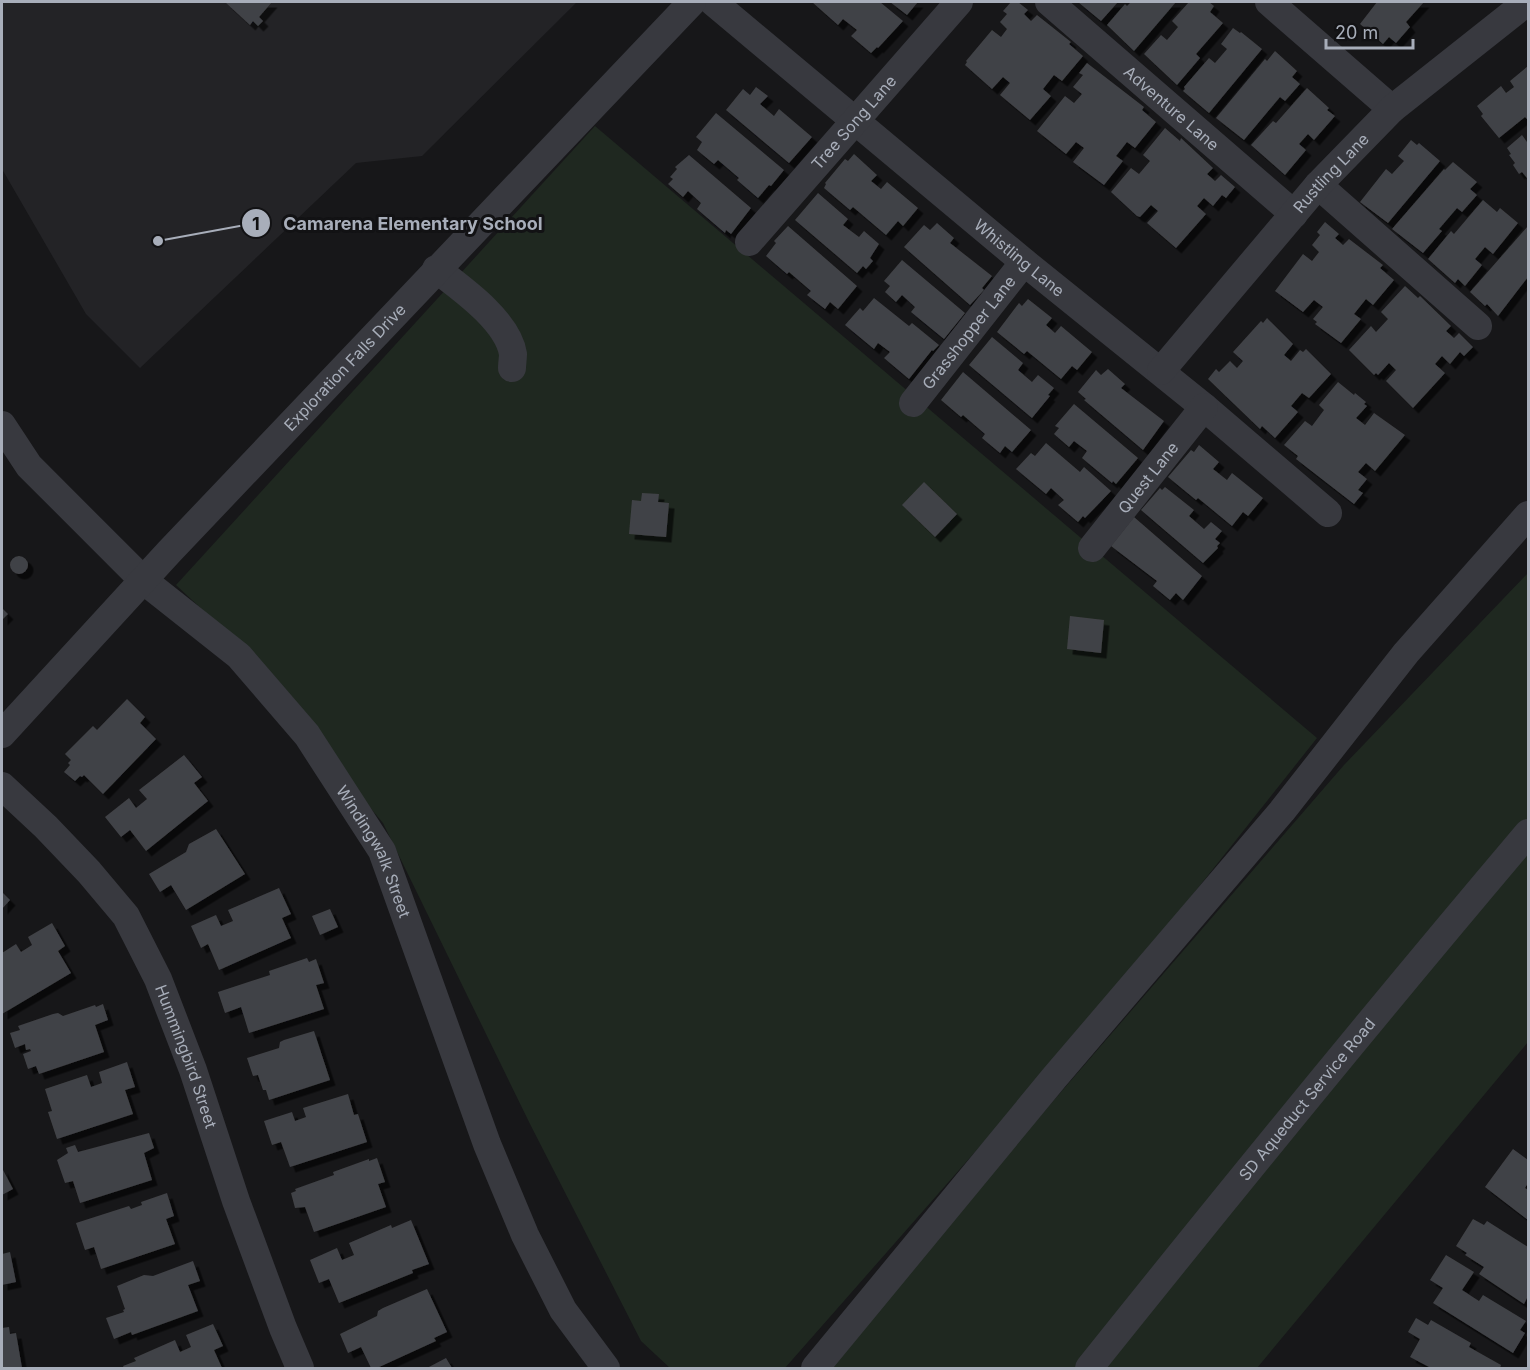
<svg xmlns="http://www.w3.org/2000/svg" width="1530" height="1370" font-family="Inter,sans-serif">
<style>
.built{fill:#232326}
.green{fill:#1f2820}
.building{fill:#414246;filter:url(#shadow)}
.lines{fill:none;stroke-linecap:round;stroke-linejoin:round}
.minor{stroke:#38393f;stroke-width:28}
.labels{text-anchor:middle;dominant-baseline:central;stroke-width:6;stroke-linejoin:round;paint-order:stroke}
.street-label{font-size:16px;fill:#a8aeba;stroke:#121214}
.leader{fill:none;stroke:#a8aeba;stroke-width:2}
.callout-dot{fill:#a8aeba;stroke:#121214;stroke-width:2}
.mark-label{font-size:18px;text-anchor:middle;font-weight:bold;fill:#111}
.callout-label{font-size:18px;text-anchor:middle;font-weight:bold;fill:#a8aeba;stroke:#121214;stroke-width:6;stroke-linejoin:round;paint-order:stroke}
</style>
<defs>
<filter id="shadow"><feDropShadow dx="5.5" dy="5.5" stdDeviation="0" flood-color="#0009"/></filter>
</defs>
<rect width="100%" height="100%" fill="#171719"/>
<path class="built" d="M2,2H577L422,156L356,163L140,368L86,314L2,169Z"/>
<path class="green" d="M595,126L1317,738L1113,995L785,1368H670L641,1341L530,1124L383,823L209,616L176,585Z
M1528,573V1042L1257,1368H822L1344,765Z"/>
<path class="building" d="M225,2H272L259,17L263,21L258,26L253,21L250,25Z
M812,2H880L903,21L878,48L877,47L871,53L851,36L857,30L843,19L838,25Z
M890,2H918L907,15Z
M1011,2H1018L1028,10L1024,14L1031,21L1037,15L1071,42L1069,44L1083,56L1062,81L1054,75L1043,89L1051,96L1030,120L1000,95L1010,83L1003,77L992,89L965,65L967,62L966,61L992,30L1001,37L1007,29L1000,22L1007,14L1003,11Z
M1078,2H1118L1101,21Z
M1131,2H1176L1134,51L1107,25L1125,4L1127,6Z
M1189,2H1209L1214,6L1210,12L1223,23L1196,54L1200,58L1177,85L1144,54L1161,35L1167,40L1178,27L1172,21Z
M1377,2H1424L1406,22L1410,27L1396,43L1389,37L1383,44L1360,24Z
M1233,28L1240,33L1241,32L1262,49L1209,113L1183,91L1185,89L1184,87L1209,58L1215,63L1227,49L1221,44Z
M1275,51L1297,71L1292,77L1300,84L1285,101L1280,97L1244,140L1216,118L1265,59L1267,61Z
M1087,63L1144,107L1142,110L1156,122L1135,148L1127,142L1116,156L1123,161L1104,185L1073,162L1084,148L1076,142L1066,154L1037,131L1065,96L1074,103L1082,94L1073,87L1083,75L1079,73Z
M1528,66V118L1527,119L1525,117L1499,138L1481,116L1483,114L1477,106L1501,86L1506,93L1514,87L1510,81Z
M756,87L768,96L760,104L774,116L779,109L812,137L789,163L726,110L743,89L750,95Z
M1307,88L1329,108L1327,110L1335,116L1314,140L1308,134L1299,144L1306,150L1285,175L1251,145L1273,121L1276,123Z
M716,113L784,170L771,186L769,185L758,198L737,180L739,178L718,160L714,164L697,150L702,142L696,137Z
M1165,128L1180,141L1181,138L1213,168L1207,174L1215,181L1221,175L1235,187L1226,198L1222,195L1213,206L1204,198L1197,206L1206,214L1176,248L1147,223L1158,211L1151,205L1140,217L1137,216L1111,192L1131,168L1139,174L1150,161L1143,155Z
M1522,135L1527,142L1528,141V176L1527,178L1522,172L1519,174L1513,165L1515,163L1509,155L1511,154L1507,148Z
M1411,140L1417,145L1419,143L1440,161L1388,223L1360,202L1386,169L1392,174L1404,161L1398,156Z
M854,154L877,175L871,181L881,189L887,182L918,208L903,226L898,221L886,235L853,207L850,210L824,188L826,184L825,183L845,159L848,161Z
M689,155L751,208L731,234L726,230L725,233L697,209L701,203L688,191L683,197L668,184L673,179L670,177L677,169L675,167Z
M1453,162L1477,182L1470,189L1477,195L1462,212L1457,208L1439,229L1442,231L1423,253L1392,229L1444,169L1445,170Z
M818,193L848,219L843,225L859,237L864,231L879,244L870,258L873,261L866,269L863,266L857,273L795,220Z
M1483,200L1497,212L1500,208L1518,223L1493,254L1485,247L1475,259L1482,265L1465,286L1458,279L1455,283L1428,259L1451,231L1454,234Z
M1325,222L1339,234L1335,238L1343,245L1349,239L1383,265L1380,268L1394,280L1373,305L1366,299L1354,314L1361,319L1341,343L1315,324L1317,322L1313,319L1323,307L1314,300L1303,312L1275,291L1303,254L1312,261L1319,252L1312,245L1320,235L1317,232Z
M937,223L954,238L950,243L992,276L982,288L984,290L970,305L904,247L924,225L930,230Z
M788,226L857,286L838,309L830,302L825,309L807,295L811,291L789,272L787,274L766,256L776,243L774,241Z
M1528,226V277L1498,316L1487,304L1485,306L1470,292Z
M902,260L965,313L944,339L911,312L915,307L902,295L896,302L885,292L890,286L884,281Z
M1405,286L1418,298L1420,296L1451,326L1446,331L1454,338L1459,333L1473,347L1464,356L1460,352L1450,364L1442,356L1435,364L1445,373L1413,408L1386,381L1396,370L1389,363L1378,375L1376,373L1374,375L1349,350L1371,326L1376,332L1388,319L1381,312Z
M874,298L909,326L912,323L939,345L933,351L932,350L909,379L884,358L890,352L878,343L874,349L845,325L860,308L863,311Z
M1028,299L1052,318L1046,325L1055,333L1061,326L1092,352L1077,370L1072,366L1061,379L1027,351L1024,354L997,332L1019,303L1022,306Z
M1267,318L1293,344L1284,355L1291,361L1300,350L1303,352L1306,349L1331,374L1309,398L1302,393L1291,406L1298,412L1275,438L1262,426L1260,429L1208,379L1216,369L1219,372L1230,361L1237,368L1243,361L1233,352L1261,321L1263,323Z
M992,337L1023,363L1018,370L1032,382L1038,375L1054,388L1048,395L1050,396L1032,418L969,365Z
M1108,369L1125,384L1121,388L1164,421L1143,450L1084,400L1086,399L1078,392L1096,370L1101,375Z
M963,372L1031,430L1012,452L1005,446L1000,453L982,438L985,434L963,415L961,417L941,400Z
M1338,382L1354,395L1355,393L1366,402L1364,404L1367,406L1356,418L1365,425L1374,413L1405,435L1375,471L1366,463L1358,472L1367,479L1358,490L1363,493L1354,504L1296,459L1298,456L1284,445L1305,421L1312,426L1324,410L1319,405Z
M1074,404L1138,458L1116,484L1113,481L1112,483L1082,458L1087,451L1074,441L1069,447L1054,434L1059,428L1055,426Z
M1046,443L1080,472L1084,467L1111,491L1085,518L1083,516L1078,522L1058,505L1064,500L1051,488L1046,494L1016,469L1031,453L1035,456Z
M1199,445L1219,462L1213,469L1227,480L1232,473L1263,498L1248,516L1243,512L1232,526L1198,498L1196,500L1168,477L1191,450L1194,452Z
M924,482L957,514L935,537L902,505Z
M1165,487L1194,510L1189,516L1204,529L1211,522L1222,531L1215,539L1220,543L1217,546L1218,548L1203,563L1141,510L1160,488L1162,490Z
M642,493L659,494L658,502L669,503L666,537L629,534L632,500L641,501Z
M1134,517L1202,576L1183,600L1176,593L1170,600L1153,586L1157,581L1111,546Z
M10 565a9 9 0 1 1 18 0a9 9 0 1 1-18 0Z
M2,608L8,614L2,620Z
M1070,616L1104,620L1101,653L1067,649Z
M127,699L145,717L140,723L156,739L103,794L84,775L82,777L80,776L75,781L64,772L70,765L68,763L71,760L65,754L93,726L97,730Z
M184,755L202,777L194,783L208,801L146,851L130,830L121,837L105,817L129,798L136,808L147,799L139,790Z
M216,829L245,874L186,910L171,885L160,892L149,874L186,852L189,844Z
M279,888L291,914L282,918L291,938L219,970L208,944L201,948L191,926L216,915L221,926L233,921L228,910Z
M2,892L10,900L2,909Z
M330,909L338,927L320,935L312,916Z
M52,923L65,946L58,951L71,973L2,1014V953L16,944L21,952L32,945L28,937Z
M307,958L309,962L316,959L324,983L316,985L324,1009L249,1033L241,1007L225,1013L218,992L270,975L269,971Z
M103,1004L108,1020L95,1025L104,1052L39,1074L36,1066L28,1069L23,1054L31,1051L30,1049L26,1050L25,1044L15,1048L10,1033L20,1030L18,1026L53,1014L58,1013L63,1016L95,1005L96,1007Z
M314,1031L330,1080L269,1100L266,1090H263L258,1075L253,1076L247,1058L279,1048L280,1042L284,1040Z
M127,1062L135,1087L125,1090L133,1114L57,1139L48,1112L52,1111L45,1089L87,1075L91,1087L102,1083L99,1072Z
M348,1094L354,1115L358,1114L367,1142L290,1167L281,1142L272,1145L264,1121L292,1112L295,1121L306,1117L303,1108Z
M149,1133L154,1148L144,1153L152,1180L80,1203L73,1181L65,1183L57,1160L68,1153L66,1148L75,1145L78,1152Z
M1513,1149L1528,1160V1183L1525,1188L1528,1190V1220L1485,1187Z
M377,1158L385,1182L378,1184L386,1207L314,1232L305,1207L295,1208L291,1193L296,1191L295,1189L334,1175L333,1172L369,1159V1161Z
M2,1168L13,1189L2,1195Z
M167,1193L174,1216L166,1219L175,1244L101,1269L94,1247L85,1250L76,1223L129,1206L131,1209L142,1205L141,1202Z
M1473,1219L1484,1225L1487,1221L1528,1247V1296L1524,1304L1479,1274L1484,1267L1465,1255L1467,1253L1456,1246Z
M411,1220L429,1264L412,1270L413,1273L339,1303L329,1279L319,1283L310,1260L337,1248L342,1260L354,1255L349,1243L391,1225L392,1228Z
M10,1252L16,1282L2,1285V1254Z
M1446,1255L1474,1272L1462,1290L1479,1301L1483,1295L1526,1321L1520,1330L1525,1333L1513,1353L1433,1303L1443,1288L1430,1280Z
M193,1261L200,1281L188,1285L198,1311L132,1335L131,1332L114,1339L106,1318L124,1312L123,1310L125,1309L117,1286L144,1275L153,1276Z
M427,1289L447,1332L434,1338L436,1341L377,1368H371L361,1347L348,1353L340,1334L377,1316L378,1311L383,1308Z
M1416,1318L1428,1325L1431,1320L1471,1343L1469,1347L1501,1365L1500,1368H1431L1410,1357L1420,1339L1408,1332Z
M213,1324L223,1346L214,1350L222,1368H124L123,1366L136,1361L134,1358L175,1340L180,1352L191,1347L186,1335Z
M9,1327L10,1334L16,1333L22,1368H2V1328Z
M446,1358L452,1368H427Z"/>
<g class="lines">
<g class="minor">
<path id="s1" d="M713,2L1024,262L1204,407L1328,513"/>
<path id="s2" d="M1049,2L1294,214"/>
<path d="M1269,2L1392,109"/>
<path d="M1318,185L1478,326"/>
<path id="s3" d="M749,242L959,2"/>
<path d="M436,269C461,288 508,321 513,354C513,358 512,364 512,368"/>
<path id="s4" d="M1161,371L1318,185L1392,109L1527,2"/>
<path id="s5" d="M913,403L1024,262"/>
<path id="s6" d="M2,425L29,466L143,580L239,656L307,735L382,851L487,1144L525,1235L563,1310L606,1368"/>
<path id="s7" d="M1092,548L1204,407"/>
<path id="s8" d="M2,734L169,552L692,2"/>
<path id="s9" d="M2,786L46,827L89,872L126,916L158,979L193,1070L236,1201L283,1328L300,1368"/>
<path d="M815,1368L1054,1078L1282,811L1406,653L1528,515"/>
<path id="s10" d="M1089,1368C1233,1188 1379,1009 1528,833"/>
</g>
</g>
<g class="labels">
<g class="street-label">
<text stroke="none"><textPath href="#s2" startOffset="162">Adventure Lane</textPath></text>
<text stroke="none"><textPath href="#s3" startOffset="159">Tree Song Lane</textPath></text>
<text stroke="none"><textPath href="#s4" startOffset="261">Rustling Lane</textPath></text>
<text stroke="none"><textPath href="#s1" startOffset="399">Whistling Lane</textPath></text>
<text stroke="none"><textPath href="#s5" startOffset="90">Grasshopper Lane</textPath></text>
<text stroke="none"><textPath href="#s8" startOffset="502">Exploration Falls Drive</textPath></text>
<text stroke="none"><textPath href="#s7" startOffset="90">Quest Lane</textPath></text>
<text stroke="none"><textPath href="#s6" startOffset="572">Windingwalk Street</textPath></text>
<text stroke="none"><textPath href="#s9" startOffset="333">Hummingbird Street</textPath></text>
<text stroke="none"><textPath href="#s10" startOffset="346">SD Aqueduct Service Road</textPath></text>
</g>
</g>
<path class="leader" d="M158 241L256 223"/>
<g class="callout-dot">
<circle cx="158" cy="241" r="6"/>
<circle cx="256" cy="223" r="15"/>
</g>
<g class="mark-label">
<text x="256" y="230">1</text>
</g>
<g class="callout-label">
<text x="413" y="230">Camarena Elementary School</text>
</g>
<rect width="1530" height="1370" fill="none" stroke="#a8aeba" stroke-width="6"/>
<path d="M1326 39v9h87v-9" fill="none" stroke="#a8aeba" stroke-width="3"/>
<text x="1335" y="39" font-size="18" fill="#a8aeba" stroke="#121214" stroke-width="4.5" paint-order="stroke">20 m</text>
</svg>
